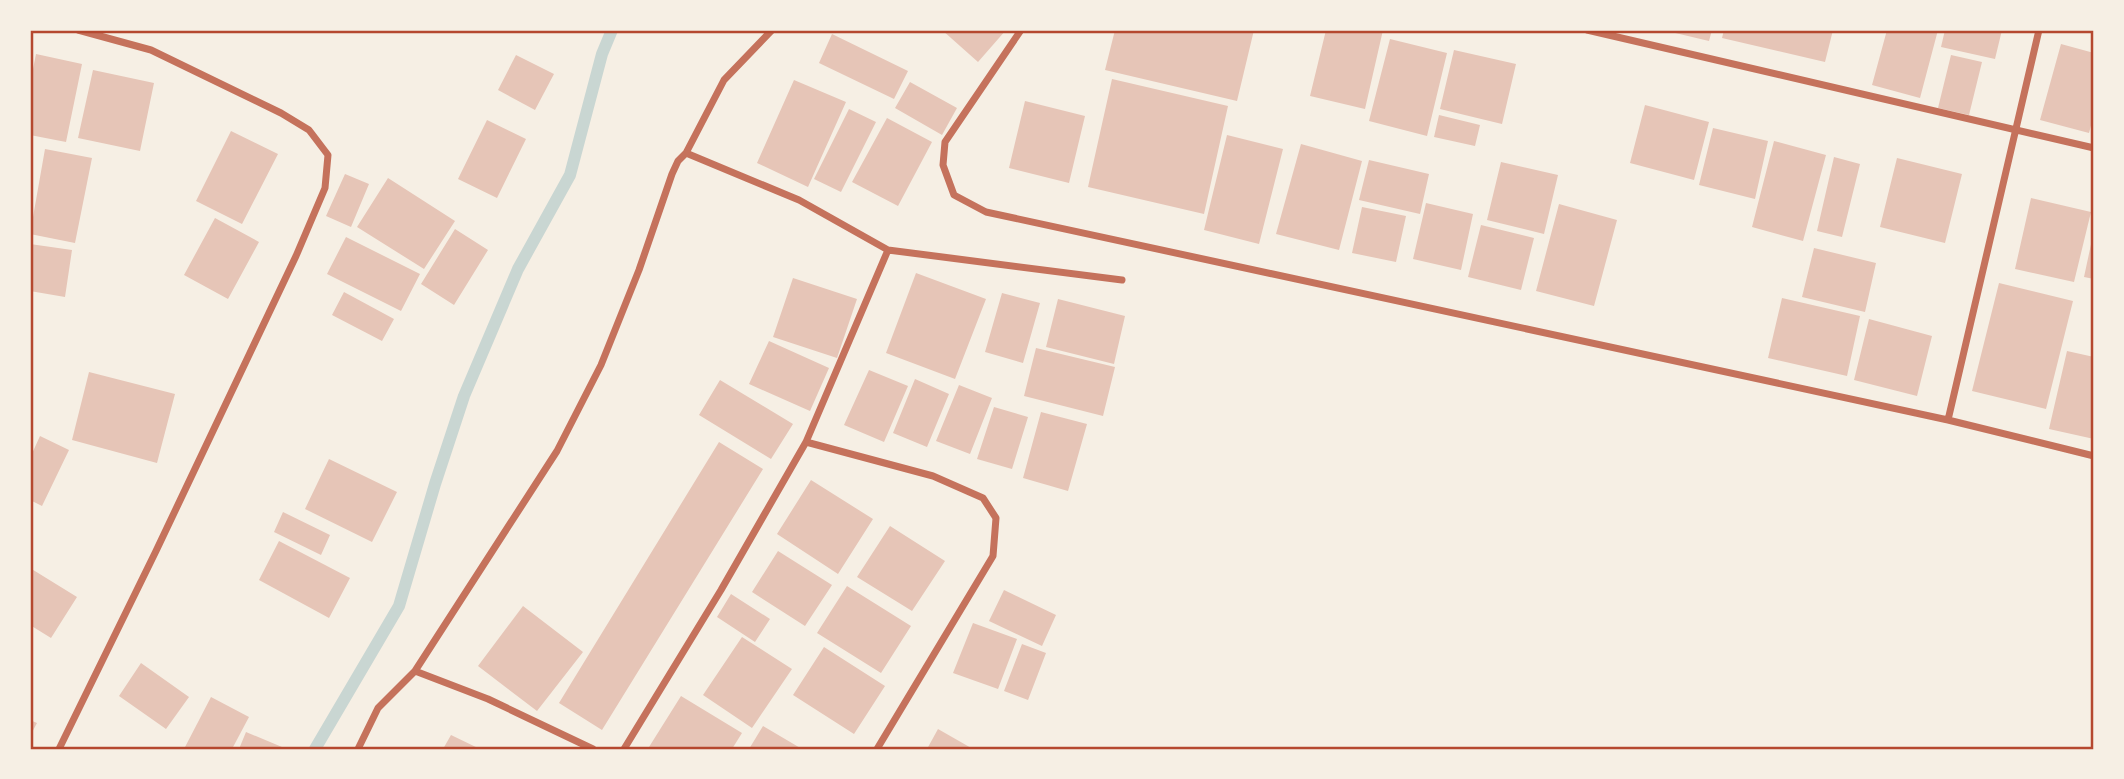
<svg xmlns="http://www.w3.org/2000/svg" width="2124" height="779" font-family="'Roboto Condensed',sans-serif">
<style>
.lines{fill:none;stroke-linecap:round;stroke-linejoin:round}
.stream{stroke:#c9d6d2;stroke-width:12}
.building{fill:#e6c5b7}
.minor{stroke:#c5725c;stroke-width:7}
.neatline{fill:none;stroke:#b5482f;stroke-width:2.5}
</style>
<rect width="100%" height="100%" fill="#f6efe4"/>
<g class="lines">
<path class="stream" d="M315,749L399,606L435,484L464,396L518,269L570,175L602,54L612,30"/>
</g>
<path class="building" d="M942,30H1006L978,62Z
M1115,30H1254L1237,101L1105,70Z
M1326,30H1383L1365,109L1310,96Z
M1672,30H1712L1709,41L1671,32Z
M1724,30H1833L1825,62L1722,38Z
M1887,30H1938L1920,98L1872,85Z
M1945,30H2002L1995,59L1941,47Z
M832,34L908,71L894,99L819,63Z
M1390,39L1447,53L1427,136L1369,121Z
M2061,44L2094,53V114L2089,133L2040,120Z
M1454,50L1516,64L1502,124L1440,109Z
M36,54L82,64L66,142L30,135V84Z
M516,55L554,74L535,110L498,90Z
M1951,55L1982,62L1969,115L1938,108Z
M93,70L154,83L140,151L78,138Z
M1112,79L1228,106L1204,214L1088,187Z
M794,80L846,102L808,187L757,163Z
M910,82L957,108L942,135L895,108Z
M1025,101L1085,116L1069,183L1009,168Z
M1645,105L1709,122L1694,180L1630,163Z
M849,109L876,122L841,192L814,179Z
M1439,115L1480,125L1475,146L1434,137Z
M887,118L932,142L898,206L852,182Z
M487,120L526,139L497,198L458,179Z
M1713,128L1768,141L1755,199L1699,185Z
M231,131L278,154L242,224L196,201Z
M1227,135L1283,149L1259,244L1204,230Z
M1774,141L1826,155L1803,241L1752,227Z
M1301,144L1362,161L1339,250L1276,234Z
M45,149L92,158L75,243L30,234Z
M1834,157L1860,164L1842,237L1817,231Z
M1897,158L1962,174L1945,243L1880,227Z
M1369,160L1429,174L1420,214L1359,200Z
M1501,162L1558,175L1544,234L1487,220Z
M345,174L369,184L351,227L326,216Z
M388,178L455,221L424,269L357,227Z
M2031,198L2091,212L2074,282L2015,269Z
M1426,203L1473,214L1461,270L1413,259Z
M1559,204L1617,220L1594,306L1536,291Z
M1362,207L1406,216L1396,262L1352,253Z
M215,218L259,242L228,299L184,275Z
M1481,225L1534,238L1521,290L1468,277Z
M455,229L488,250L454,305L421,284Z
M2093,235H2094V279L2084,277Z
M346,237L420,274L401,311L327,274Z
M30,244L72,250L65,297L30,291Z
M1814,248L1876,263L1865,312L1802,297Z
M916,273L986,299L955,379L886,353Z
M793,278L857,299L837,358L773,337Z
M1999,283L2073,301L2046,409L1972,391Z
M344,292L394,319L382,341L332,315Z
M1002,293L1040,303L1023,363L985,352Z
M1782,298L1860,316L1847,376L1768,358Z
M1058,299L1125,316L1114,364L1046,347Z
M1869,319L1932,336L1917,396L1854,380Z
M769,341L829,368L810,411L749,384Z
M1036,348L1115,367L1103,416L1024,396Z
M2067,351L2094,357V439L2049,429Z
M869,370L908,386L884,442L844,425Z
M89,372L175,394L157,463L72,440Z
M915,379L949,394L927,447L893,433Z
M720,380L793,424L771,459L699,415Z
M959,385L992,398L970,454L936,441Z
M994,407L1028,417L1012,469L977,459Z
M1041,412L1087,424L1068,491L1023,478Z
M40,436L69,450L42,506L30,500V458Z
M719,442L763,469L602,730L559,703Z
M329,459L397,492L372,542L305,509Z
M811,480L873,519L838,574L777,534Z
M283,512L330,535L321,555L274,532Z
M890,526L945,561L912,611L857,577Z
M279,541L350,578L329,618L259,580Z
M778,551L832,585L805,626L752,592Z
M30,568L77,597L51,638L30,625Z
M847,586L911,626L881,673L817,633Z
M1004,590L1056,615L1042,646L989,621Z
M731,594L770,619L755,642L717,617Z
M523,606L583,652L537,711L478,666Z
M973,623L1017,639L998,689L953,673Z
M742,637L792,669L752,728L703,695Z
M1022,644L1046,653L1028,700L1004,691Z
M824,647L885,686L854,734L793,695Z
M141,663L189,697L166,729L119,696Z
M681,696L742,733L732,749H653L649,747Z
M211,697L249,717L232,749H184Z
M30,720L37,723L30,736Z
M763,726L802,749H749Z
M938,729L973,749H927Z
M246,732L282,747L281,749H239Z
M451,735L480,749H443Z"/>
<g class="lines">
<path class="minor" d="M1021,30L945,142L943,165L954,195L986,212L1948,420L2094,456
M1587,30L2094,148
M686,153L724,80L772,30
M888,250L1122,280
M1948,420L2039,30
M806,442L933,476L983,498L996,518L993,556L877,749
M415,671L488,699L593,749
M59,749L156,551L296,256L325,188L328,155L309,130L281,113L151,50L78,30
M358,749L378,708L415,671L557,451L601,365L639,270L672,174L678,161L686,153L799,200L888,250L806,442L721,590L624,749"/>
</g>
<rect width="2124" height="779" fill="none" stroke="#f6efe4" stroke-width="63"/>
<rect x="32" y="32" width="2060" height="716" class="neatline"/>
</svg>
